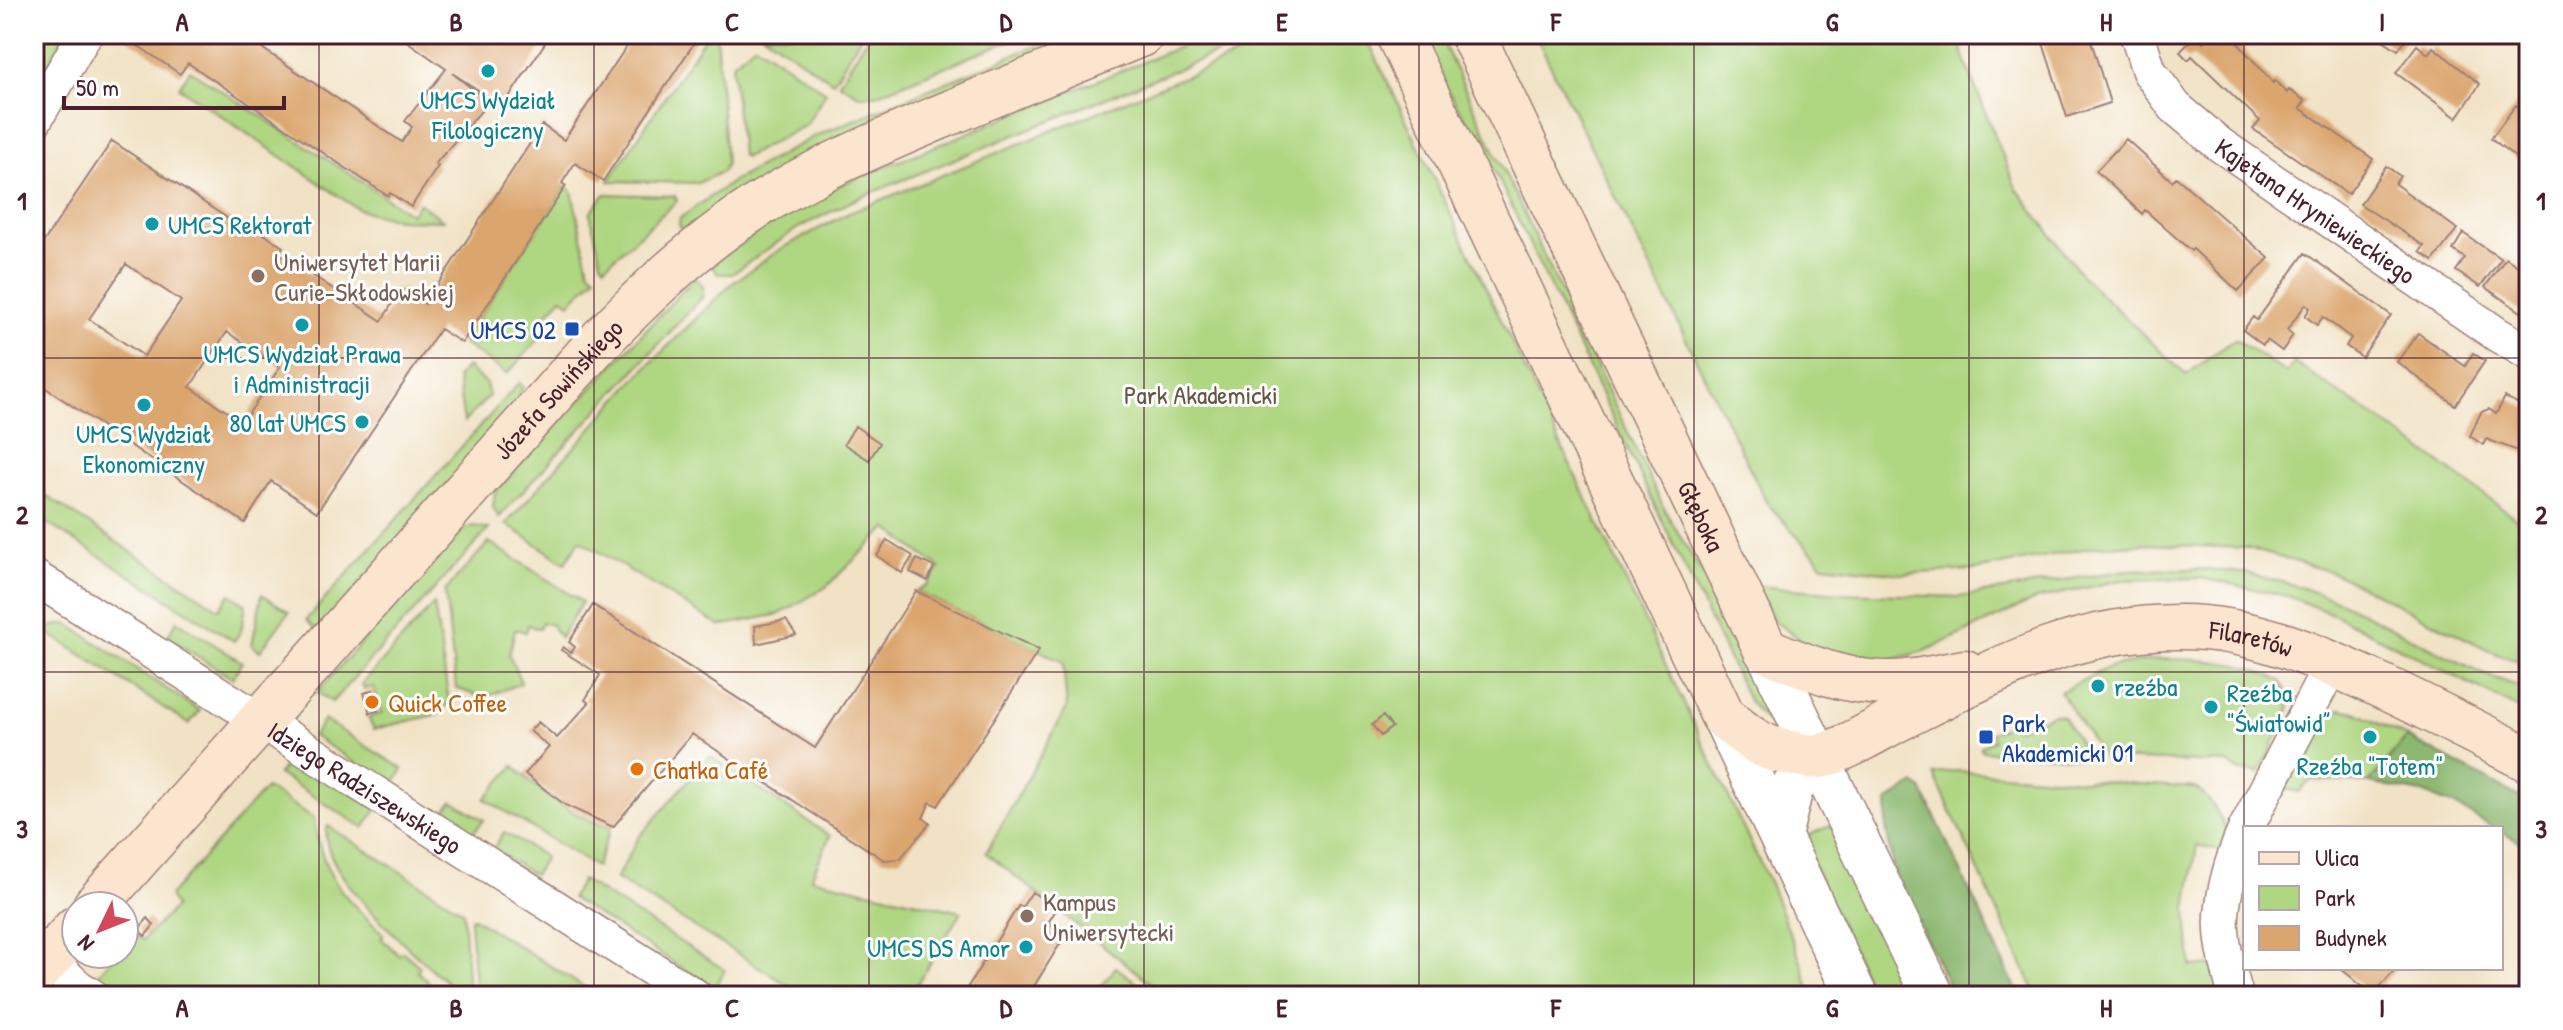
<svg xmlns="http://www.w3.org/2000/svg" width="2563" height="1030" font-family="'Patrick Hand',sans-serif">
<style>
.green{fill:#afd681;stroke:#7c7a56;stroke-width:2}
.forest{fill:#8bb76f;stroke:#6a6b4d;stroke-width:2}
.building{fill:#dba66e;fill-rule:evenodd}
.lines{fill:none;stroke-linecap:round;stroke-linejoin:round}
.minor-casing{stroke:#9e8078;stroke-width:37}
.tertiary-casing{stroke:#9e8078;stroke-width:45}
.secondary-casing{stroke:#9e8078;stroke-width:47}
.minor{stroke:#fff;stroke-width:34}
.tertiary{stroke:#fff;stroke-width:42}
.secondary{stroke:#fce5cf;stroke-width:44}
.grid{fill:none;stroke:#4a1f2b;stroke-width:2;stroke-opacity:0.55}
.culture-dot{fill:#0f9aa8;stroke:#fff;stroke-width:3}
.education-dot{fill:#8d6e63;stroke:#fff;stroke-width:3}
.transit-dot{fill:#1a4fb4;stroke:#fff;stroke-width:3}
.food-dot{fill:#e8710a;stroke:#fff;stroke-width:3}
.labels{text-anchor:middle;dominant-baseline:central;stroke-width:6;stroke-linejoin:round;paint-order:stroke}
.culture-label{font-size:26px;fill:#0d838f;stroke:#fff}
.street-label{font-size:26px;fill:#4a1f2b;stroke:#fff}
.education-label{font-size:26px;fill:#785e54;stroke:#fff;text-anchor:start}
.transit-label{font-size:26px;fill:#164399;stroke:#fff;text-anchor:end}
.park-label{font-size:26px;fill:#685645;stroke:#fff}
.food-label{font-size:26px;fill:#c56008;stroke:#fff;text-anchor:start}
.neatline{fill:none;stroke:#4a1f2b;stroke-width:3}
.grid-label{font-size:26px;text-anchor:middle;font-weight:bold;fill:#4a1f2b}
</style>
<rect width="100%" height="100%" fill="#fff"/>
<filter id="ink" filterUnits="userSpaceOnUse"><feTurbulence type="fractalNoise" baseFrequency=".0125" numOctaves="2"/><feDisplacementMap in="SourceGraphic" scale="16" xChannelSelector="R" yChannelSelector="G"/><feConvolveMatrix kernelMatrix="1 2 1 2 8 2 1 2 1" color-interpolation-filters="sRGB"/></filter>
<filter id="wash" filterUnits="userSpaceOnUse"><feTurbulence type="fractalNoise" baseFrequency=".006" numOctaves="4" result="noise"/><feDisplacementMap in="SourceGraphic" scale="32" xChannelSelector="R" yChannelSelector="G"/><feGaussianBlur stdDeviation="1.8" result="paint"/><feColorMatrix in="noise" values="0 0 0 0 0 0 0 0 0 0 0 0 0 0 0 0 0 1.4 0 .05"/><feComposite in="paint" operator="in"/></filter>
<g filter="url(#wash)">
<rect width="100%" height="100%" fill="#f1e2c5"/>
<path class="green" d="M34,34H66L34,88Z
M707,34H716L726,163L722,172L698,183L609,181Z
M763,34H862L833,82Z
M869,34H1026L875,95H859L839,83Z
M1065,34H1104L685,233L679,225L680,218L733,181L815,136Z
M1211,34H1264L856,199L798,228L732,274H718L711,264L762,229L835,187Z
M1290,34H1365L1770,884L1803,967L1811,996H1167L986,853L1067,708L1063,662L916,591L927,585L940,568L887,528L826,587L780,614L720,626L580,540L565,563L506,524L637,377L730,285L782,248L849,213Z
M1418,34H1439L1665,511L1710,586L1784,726L1767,722L1749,702L1485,151L1440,78Z
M1535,34H1957L1967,66L2015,186L2083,277L2186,375L2235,339L2286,373L2294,363L2386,424L2529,528V664L2497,654L2335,573L2247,548L2143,544L2098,546L1976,570L1901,574L1823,565L1767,503Z
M755,44L826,92L806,125L745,157L741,155L732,64Z
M190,70L411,214L419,203L443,220C412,222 387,219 358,209L179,87Z
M566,186L572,191L589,270L596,276L570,303L562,297L540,322L548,329L507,374L462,343Z
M605,194L675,196L677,201L605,266L601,262L590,213Z
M695,277L703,286V296L499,517L493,507L495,492Z
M467,367L486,384L489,396L464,422L457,377Z
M519,383L523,387L512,412L318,631L306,620Z
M34,488L219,609L230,594L246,605L241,631L234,641L34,515Z
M473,526L489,529L332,702L317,692L463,530Z
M489,542L582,602L560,638L552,625L542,622L539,629L528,625L526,632L515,629L509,655L521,683L483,698L456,688L445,591Z
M2208,569L2249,574L2294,585L2341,602L2483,674L2529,690V714L2335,615L2288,596L2201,578L2121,580L2037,599L1925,651L1892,660H1872L1808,645L1774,621L1756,586L1840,593L1959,597L2127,570Z
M262,594L289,612L260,651L252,645Z
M434,604L449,702L439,714L374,729L368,718L382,713L374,687L364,689L362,684Z
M177,621L242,662L232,678L167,637Z
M67,624H68L200,711L189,724L45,631L53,626Z
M2158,659C2199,659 2244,660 2281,681L2290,700L2289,711L2259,774L2252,771L2240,772L2228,763L2104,759L2060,692L2109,667Z
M2340,709L2355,712L2407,737L2369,783L2311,780L2299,792L2282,788L2317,726L2323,718Z
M2053,714L2063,716L2087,755L2084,758L1983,751L1980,747L1993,740L1991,733L2013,723L2017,730Z
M324,720L403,769L392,786L313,736Z
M710,756L830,836L811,878L961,912L910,996H806L616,879L639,837Z
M293,757L377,809L364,828L278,774Z
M514,766C543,795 572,816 611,828L596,867L485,799Z
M1958,771L2195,788C2212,798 2219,816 2228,833L2221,850L2197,845L2187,908L2191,967L2213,965L2221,996H2037L1934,775L1944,772Z
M266,788L314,818C322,878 342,894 384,935L381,938L399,955L403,952L420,967L417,971L435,989L438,986L449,996H127L99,979L98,975L116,954H124V945L134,933L143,940L175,907L169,896Z
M453,801L484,820L471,835L440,816Z
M1831,825L1914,996H1874L1801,839Z
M328,826L463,911L468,996H462C431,967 310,870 328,826Z
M504,832L545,857L534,875L493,849Z
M582,880L725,970L714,988L571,898Z
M472,917L598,996H476L470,920Z
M1116,967L1154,996H1094Z"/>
<path class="forest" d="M2407,737L2529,802V847L2501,832V828H2494L2451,804L2422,793L2369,783Z
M1915,784L1922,789L2019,996H1954L1894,872L1886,827L1888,801Z"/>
<g id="blocks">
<path class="building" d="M127,34H241L402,142L412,127L405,121L446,69L397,34H551L503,106L452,73L489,102L435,164L438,166L411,207L390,193L388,196L188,63L180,74L125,37Z
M635,34H700L603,181L575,163L562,183L566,186L462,343L440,329L317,512L271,481L245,523L34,380V256L112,141L245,230L249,224L283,247L279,253L382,321L401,288L425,304L542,125L564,140ZM126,264L181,301L144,356L89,319ZM227,332L280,367L243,422L190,387Z
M2040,34H2089L2110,103L2067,117Z
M2210,34H2238V43L2273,83L2275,81L2287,93L2289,90L2305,101L2300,108L2373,159L2348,194L2253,129L2260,121L2192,56L2188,60L2180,52L2196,35L2203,42Z
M2374,34H2409L2398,50Z
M2417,45L2428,54L2433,47L2480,84L2457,118L2396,73Z
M2516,105L2529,115V168L2491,138Z
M2126,139L2172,181L2176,177L2269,258L2238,291L2193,249L2191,251L2145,210L2142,214L2096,171Z
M2386,166L2400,176L2395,184L2457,229L2433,261L2420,252L2424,246L2360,204Z
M2463,233L2501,259L2480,287L2456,271L2465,258L2453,250Z
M2305,253L2391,315L2362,357L2346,346L2351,338L2323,317L2317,325L2305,316L2310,308L2306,304L2287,330L2293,335L2282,351L2267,340L2263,345L2243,330L2253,317L2257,320Z
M2506,258L2529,274V300L2521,312L2485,287Z
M2418,333L2465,366L2473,353L2485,361L2455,405L2397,362Z
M2505,397L2529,409V455L2486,439L2483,445L2470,436L2481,412L2489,409L2496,414Z
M855,426L880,443L869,460L844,444Z
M887,540L913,556L902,573L877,556Z
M917,559L934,567L928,581L910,572Z
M916,591L1039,650L938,806L930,802L923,818L930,823L900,859L884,860L692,734L613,827L565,805L525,774L549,747L530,731L538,722L557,738L589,703L585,700L600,675L561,650L563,647L571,653L575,647L569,642L593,605L815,748Z
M786,620L796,635L756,644L755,626Z
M373,690L378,711L370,713L364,693Z
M1383,716L1392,727L1381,736L1372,725Z
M1032,892L1057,908L1048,923L1066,934L1028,996H962L1019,905L1022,907Z
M148,918L154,925L145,936L138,930Z
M2340,968H2397L2373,995Z"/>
</g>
</g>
<g filter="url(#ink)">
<use href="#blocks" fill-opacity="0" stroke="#9e8078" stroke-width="2"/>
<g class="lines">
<defs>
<g id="minor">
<path id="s1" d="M2137,34L2149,71L2175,107L2219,144L2498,335L2529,353"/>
<path d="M34,121L85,34"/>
<path id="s2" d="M34,577L695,996"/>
<path d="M2246,828L2332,664"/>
<path d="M48,960L78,987L92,996"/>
<path d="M2236,996C2229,970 2220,942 2222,915C2224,887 2234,855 2245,830"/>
</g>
<path id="tertiary" d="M1766,650L1933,996
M1723,716L1856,996
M1780,836L1792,788L1818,757"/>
<g id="secondary">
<path id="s3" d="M1398,34L1723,716C1747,737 1763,750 1796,754C1803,755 1813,758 1820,756C1848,749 1876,730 1902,717C1994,671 2075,626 2181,627C2252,627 2314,655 2377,684C2428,708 2479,734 2529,760"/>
<path id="s4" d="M1472,34L1766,650C1805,666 1842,682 1885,683C1911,684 1939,676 1965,672"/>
<path id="s5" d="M95,906L594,347C636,303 679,261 729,225C793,179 867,148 940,117C1007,89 1074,62 1142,34"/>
<path d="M34,975L76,928"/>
</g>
</defs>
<use href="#minor" class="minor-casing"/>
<use href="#tertiary" class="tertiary-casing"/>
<use href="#secondary" class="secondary-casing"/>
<use href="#minor" class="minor"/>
<use href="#tertiary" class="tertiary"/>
<use href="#secondary" class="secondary"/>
</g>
</g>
<path class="grid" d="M319,34V996M594,34V996M869,34V996M1144,34V996M1419,34V996M1694,34V996M1969,34V996M2244,34V996M34,358H2529M34,672H2529"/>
<g class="culture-dot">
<circle cx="488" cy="71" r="8"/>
<circle cx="152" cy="224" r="8"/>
<circle cx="302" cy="325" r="8"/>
<circle cx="144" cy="405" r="8"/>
<circle cx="362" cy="422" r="8"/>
<circle cx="2098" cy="686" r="8"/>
<circle cx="2211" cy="707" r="8"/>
<circle cx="2370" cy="737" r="8"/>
<circle cx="1026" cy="947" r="8"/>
</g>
<g class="education-dot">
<circle cx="258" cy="276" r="8"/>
<circle cx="1027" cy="916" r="8"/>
</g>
<g class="transit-dot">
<rect x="564" y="321" width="16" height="16" rx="4"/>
<rect x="1978" y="729" width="16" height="16" rx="4"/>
</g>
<g class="food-dot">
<circle cx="372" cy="702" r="8"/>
<circle cx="637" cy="769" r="8"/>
</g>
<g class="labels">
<g class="culture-label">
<text x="488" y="99">UMCS Wydział<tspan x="488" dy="30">Filologiczny</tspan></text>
<text x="168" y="224" text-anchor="start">UMCS Rektorat</text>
<text x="302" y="353">UMCS Wydział Prawa<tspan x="302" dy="30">i Administracji</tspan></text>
<text x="346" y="422" text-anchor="end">80 lat UMCS</text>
<text x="144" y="433">UMCS Wydział<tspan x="144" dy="30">Ekonomiczny</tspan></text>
<text x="2114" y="686" text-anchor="start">rzeźba</text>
<text x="2227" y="692" text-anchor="start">Rzeźba<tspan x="2227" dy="30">"Światowid”</tspan></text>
<text x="2370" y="765">Rzeźba "Totem"</text>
<text x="1010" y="947" text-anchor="end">UMCS DS Amor</text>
</g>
<g class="street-label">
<text stroke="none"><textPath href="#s1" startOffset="258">Kajetana Hryniewieckiego</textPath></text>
<text stroke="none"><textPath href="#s5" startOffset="694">Józefa Sowińskiego</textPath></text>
<text stroke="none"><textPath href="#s4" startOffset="534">Głęboka</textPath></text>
<text stroke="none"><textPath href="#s3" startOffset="1322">Filaretów</textPath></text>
<text stroke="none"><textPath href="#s2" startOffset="392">Idziego Radziszewskiego</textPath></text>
</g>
<g class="education-label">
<text x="274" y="261">Uniwersytet Marii<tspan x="274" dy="30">Curie-Skłodowskiej</tspan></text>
<text x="1043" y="901">Kampus<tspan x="1043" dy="30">Uniwersytecki</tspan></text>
</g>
<g class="transit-label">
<text x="556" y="329">UMCS 02</text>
<text x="2002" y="722" text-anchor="start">Park<tspan x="2002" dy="30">Akademicki 01</tspan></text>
</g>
<g class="park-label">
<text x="1201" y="394">Park Akademicki</text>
</g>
<g class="food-label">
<text x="388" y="702">Quick Coffee</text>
<text x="653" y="769">Chatka Café</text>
</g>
</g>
<rect width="2563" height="1030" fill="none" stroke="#fff" stroke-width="88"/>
<rect x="2243" y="826" width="260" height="144" fill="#ffffff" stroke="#b7a5aa" stroke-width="2"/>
<rect x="2259" y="852" width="40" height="12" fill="#fce5cf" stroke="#b7a5aa" stroke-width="2"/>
<text x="2315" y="866" font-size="24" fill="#4a1f2b">Ulica</text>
<rect x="2259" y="886" width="40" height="24" fill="#afd681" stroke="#b7a5aa" stroke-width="2"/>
<text x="2315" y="906" font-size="24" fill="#4a1f2b">Park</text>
<rect x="2259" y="926" width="40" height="24" fill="#dba66e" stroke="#b7a5aa" stroke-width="2"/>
<text x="2315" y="946" font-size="24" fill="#4a1f2b">Budynek</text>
<g transform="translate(100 930) rotate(227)"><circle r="38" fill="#ffffff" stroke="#b7a5aa" stroke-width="2"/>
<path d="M0-6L14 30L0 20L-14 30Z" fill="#d1495b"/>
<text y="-12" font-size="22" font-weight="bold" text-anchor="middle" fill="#4a1f2b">N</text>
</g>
<path d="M64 96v12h220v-12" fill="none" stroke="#4a1f2b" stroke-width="4"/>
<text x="76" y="96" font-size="24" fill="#4a1f2b" stroke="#ffffff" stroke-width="6" paint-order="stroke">50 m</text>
<rect x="44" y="44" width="2475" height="942" class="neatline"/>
<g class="grid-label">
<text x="182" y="31">A</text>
<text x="456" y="31">B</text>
<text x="732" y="31">C</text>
<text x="1006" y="31">D</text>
<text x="1282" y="31">E</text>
<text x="1556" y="31">F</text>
<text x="1832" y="31">G</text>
<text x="2106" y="31">H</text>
<text x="2382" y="31">I</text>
<text x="22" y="210">1</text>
<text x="2541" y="210">1</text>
<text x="22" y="524">2</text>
<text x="2541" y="524">2</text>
<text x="22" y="838">3</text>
<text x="2541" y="838">3</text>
<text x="182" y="1017">A</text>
<text x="456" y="1017">B</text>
<text x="732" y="1017">C</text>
<text x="1006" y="1017">D</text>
<text x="1282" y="1017">E</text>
<text x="1556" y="1017">F</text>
<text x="1832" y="1017">G</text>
<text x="2106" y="1017">H</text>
<text x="2382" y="1017">I</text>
</g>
</svg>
